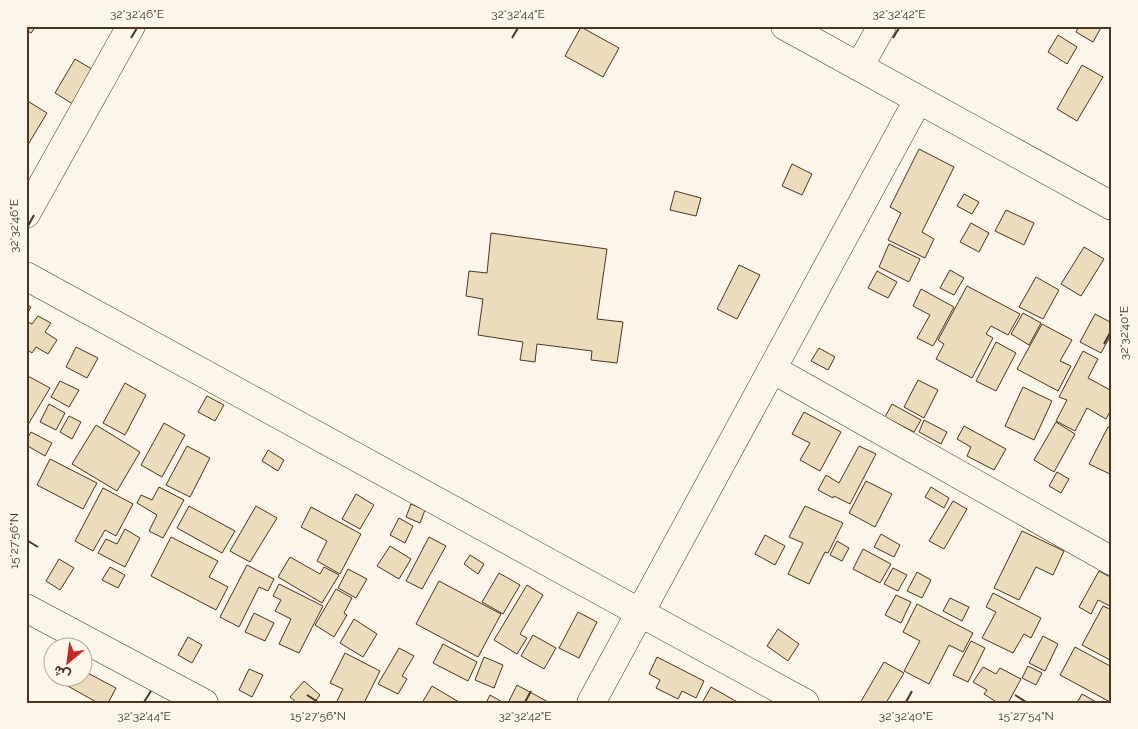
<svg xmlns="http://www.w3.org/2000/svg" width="1138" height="729" font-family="Raleway,Vazirmatn,sans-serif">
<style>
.building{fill:#ecdcbc;stroke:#4a3520}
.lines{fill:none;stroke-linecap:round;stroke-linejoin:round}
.minor-casing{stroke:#4a3520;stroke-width:29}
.minor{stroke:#fbf6e9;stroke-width:28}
.ticks{fill:none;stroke:#4a3520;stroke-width:2}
.neatline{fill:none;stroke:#4a3520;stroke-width:2}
.ticks-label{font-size:12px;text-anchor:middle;fill:#4a3520}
</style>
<rect width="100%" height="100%" fill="#fbf6e9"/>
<path class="building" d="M26,26H36L31,33L26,30Z
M1079,26H1102L1093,42L1076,32Z
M581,27L619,48L603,77L565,56Z
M1058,35L1077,47L1067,64L1048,52Z
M75,59L95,71L76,106L55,93Z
M1082,65L1103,77L1077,121L1057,109Z
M26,100L47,113L26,148Z
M919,149L954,167L922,232L934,239L925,258L888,240L901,213L890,207Z
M792,164L812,174L802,195L782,186Z
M675,191L701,198L696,216L670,210Z
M964,194L979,202L972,214L957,206Z
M1006,210L1034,223L1024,245L995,231Z
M971,223L989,233L979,252L960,242Z
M491,233L607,249L597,319L623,322L617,363L591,360L592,351L537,344L535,362L520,360L523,342L478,335L483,299L466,296L469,271L487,273Z
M889,244L920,259L909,282L879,267Z
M1084,247L1104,259L1081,296L1061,284Z
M739,265L760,275L737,319L717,309Z
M950,270L964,278L954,295L940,288Z
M877,271L897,282L888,298L868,288Z
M1036,277L1059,290L1043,319L1019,307Z
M967,286L1020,314L1008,335L991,326L986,334L993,338L972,378L936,359L944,344L938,340Z
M921,289L954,307L933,346L917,338L930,315L913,306Z
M26,304L31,307L26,315Z
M1023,313L1041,323L1029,345L1011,334Z
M1095,314L1112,323V333L1101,353L1080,342Z
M38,316L51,323L45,332L57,340L48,354L36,347L32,353L26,349V321L32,324Z
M1042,324L1072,340L1060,361L1071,366L1058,391L1017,369Z
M996,342L1016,353L996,391L976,381Z
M76,347L98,358L87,378L66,367Z
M819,348L835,357L828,370L811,361Z
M1083,351L1098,359L1088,378L1112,391V408L1106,419L1087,408L1075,431L1056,421L1067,400L1059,397Z
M26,375L50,388L26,428Z
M918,380L938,390L924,418L904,407Z
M60,381L79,390L69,407L51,397Z
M125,383L146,395L125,435L103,423Z
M1023,387L1052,401L1034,440L1005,426Z
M207,396L224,405L215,421L198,412Z
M49,404L65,413L56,430L40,422Z
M892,404L921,420L914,432L885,417Z
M804,412L841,432L820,471L800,460L810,443L792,434Z
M69,416L81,422L72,439L60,432Z
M924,420L947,432L941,444L919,432Z
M1056,422L1075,434L1054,472L1034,460Z
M164,423L185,435L162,477L141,465Z
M96,425L140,452L117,491L72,464Z
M964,426L1006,449L994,470L967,456L971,447L957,439Z
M1108,427L1112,429V475L1089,464Z
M31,432L52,443L45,456L26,445V441Z
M187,446L210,458L190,497L166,485Z
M859,446L876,454L850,504L834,496L833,498L818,490L826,475L839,483Z
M268,450L284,460L278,471L262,461Z
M50,459L97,483L83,509L37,485Z
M1057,472L1069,479L1061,493L1049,486Z
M866,481L892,494L875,527L849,513Z
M159,487L184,500L163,538L149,531L157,515L137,503L141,495L152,500Z
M931,487L949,498L944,508L925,497Z
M103,488L133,504L116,536L105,530L93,551L75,541Z
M356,494L374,505L360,529L342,519Z
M953,501L967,509L944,549L929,541Z
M411,504L425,510L420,523L406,517Z
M189,506L235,531L222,553L177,528Z
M256,506L277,518L250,562L230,551Z
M805,506L843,523L828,553L825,552L809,584L788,574L803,543L789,537Z
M311,507L361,534L340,574L317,561L327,541L301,527Z
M399,518L413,526L405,543L390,535Z
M125,529L140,538L125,567L98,553L106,539L117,544Z
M1022,531L1064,551L1053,575L1036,567L1019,600L994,588Z
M881,534L900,545L894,557L874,547Z
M765,535L785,546L775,565L755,554Z
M171,537L218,561L209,577L228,587L216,610L151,576Z
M429,537L446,546L422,589L406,581Z
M837,541L849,548L842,561L830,555Z
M390,546L411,559L399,579L377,566Z
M863,549L891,564L880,583L853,569Z
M470,555L484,564L478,574L464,564Z
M290,557L320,574L324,567L339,575L322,603L278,577Z
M59,559L74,568L60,590L46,581Z
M247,565L274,579L268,591L259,587L239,627L220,617Z
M110,567L125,575L118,588L102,580Z
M893,568L907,575L898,591L884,584Z
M348,569L367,579L356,598L338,588Z
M1099,571L1112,578V607L1098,600L1091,614L1079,607Z
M917,572L931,580L922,598L907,591Z
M499,573L520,585L503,614L482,602Z
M439,581L501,614L478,657L416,624Z
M279,584L323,606L299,653L279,644L291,619L275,611L281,600L273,596Z
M527,585L543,595L520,634L527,638L517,654L494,640Z
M336,589L352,598L344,613L347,615L334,637L315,625Z
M993,593L1041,618L1031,638L1024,634L1013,653L982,638L996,612L986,607Z
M896,595L911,602L901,623L885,615Z
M950,598L969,607L962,621L943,611Z
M917,604L973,633L963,652L949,645L929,684L904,671L920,641L903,632Z
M1103,606L1112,610V661L1082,645Z
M578,612L597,622L579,658L559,648Z
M254,613L274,623L265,641L245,632Z
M354,619L377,634L363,657L340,643Z
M778,629L799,644L788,661L767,646Z
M533,635L556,648L544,669L521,656Z
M1043,636L1058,644L1045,671L1029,663Z
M188,637L202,645L192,663L178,655Z
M971,641L985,648L968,682L953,675Z
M443,644L477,662L468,681L433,663Z
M1075,647L1112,667V703L1060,675Z
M399,648L414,656L402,676L407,679L398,694L378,684Z
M345,653L380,671L364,703H336L343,689L330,683Z
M484,657L503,665L494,688L475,680Z
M657,657L704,681L696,698L682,691L678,699L656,688L660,680L649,674Z
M884,662L904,673L886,703H860Z
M1028,666L1042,673L1036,685L1022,678Z
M983,667L996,674L1000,668L1021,679L1008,703H998L984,694L987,690L973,682Z
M249,669L263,675L252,697L239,690Z
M82,670L116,688L108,703H98L66,685L70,676H82Z
M304,681L320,695L314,703H297L290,697Z
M517,685L550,703H512L509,701Z
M432,686L459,702V703H422Z
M711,687L739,703H702Z
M1082,694L1098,703H1077Z
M490,695L504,703H486Z"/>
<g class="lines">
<defs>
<path id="minor" d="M785,26L1112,206
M859,67L882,26
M26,214L131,26
M26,276L805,703
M772,369L1112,561
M26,608L204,703
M591,703L918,100"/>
</defs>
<use href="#minor" class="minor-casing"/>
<use href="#minor" class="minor"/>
</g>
<path class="ticks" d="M131,38L137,28M512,38L518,28M893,38L899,28M28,226L34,215M1104,344L1110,333M28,541L38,547M307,695L318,702M1015,695L1026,702M144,702L151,691M525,702L531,691M906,702L912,691"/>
<rect width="1138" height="729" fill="none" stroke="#fbf6e9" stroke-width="55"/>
<g transform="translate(68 662) rotate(209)"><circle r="24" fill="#fbf6e9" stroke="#b4a999"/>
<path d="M0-4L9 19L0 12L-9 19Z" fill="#c62828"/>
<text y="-8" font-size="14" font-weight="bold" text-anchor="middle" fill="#4a3520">ش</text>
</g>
<rect x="28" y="28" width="1082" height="674" class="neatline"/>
<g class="ticks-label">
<text x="137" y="18">32°32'46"E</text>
<text x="518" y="18">32°32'44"E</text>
<text x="899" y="18">32°32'42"E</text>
<text transform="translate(14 226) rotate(-90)" y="4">32°32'46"E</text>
<text transform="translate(1124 333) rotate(-90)" y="4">32°32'40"E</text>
<text transform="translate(14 541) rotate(-90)" y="4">15°27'56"N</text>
<text x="144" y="720">32°32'44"E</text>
<text x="318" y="720">15°27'56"N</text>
<text x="525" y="720">32°32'42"E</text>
<text x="906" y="720">32°32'40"E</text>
<text x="1026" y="720">15°27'54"N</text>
</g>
</svg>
